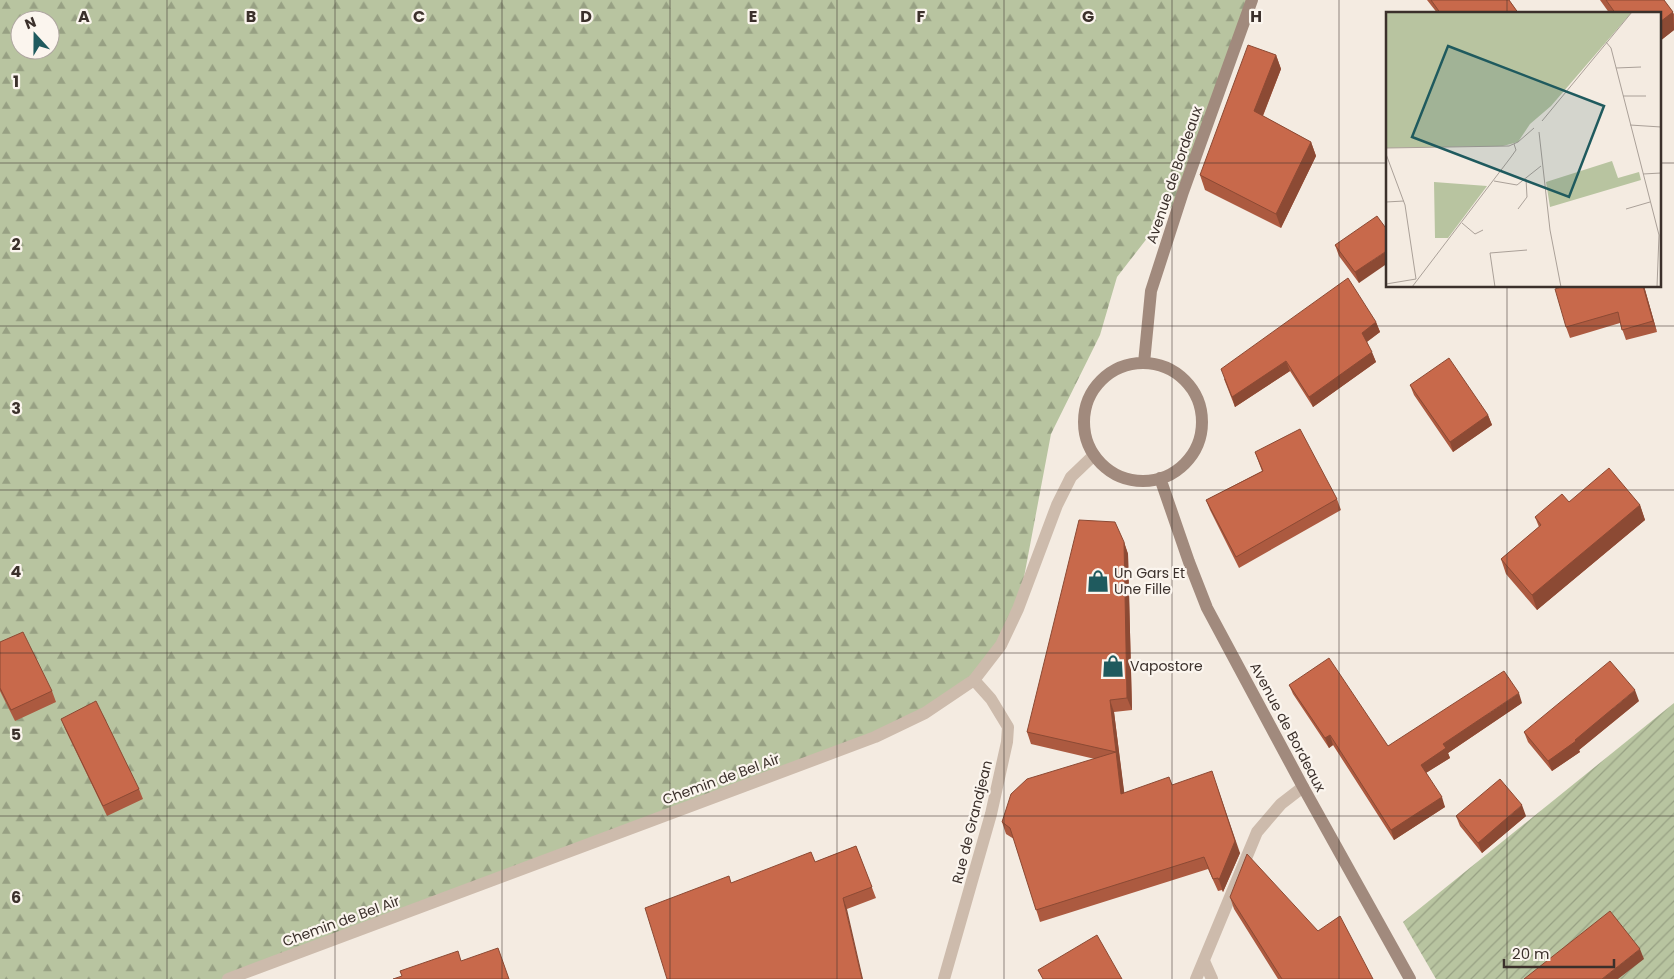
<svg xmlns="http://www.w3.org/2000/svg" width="1674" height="979" font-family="Poppins,sans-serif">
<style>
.forest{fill:url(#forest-firs);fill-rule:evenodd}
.garden{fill:url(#garden-furrows)}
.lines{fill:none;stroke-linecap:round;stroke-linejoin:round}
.service{stroke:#cdbbac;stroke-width:12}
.minor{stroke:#cdbbac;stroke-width:12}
.tertiary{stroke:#cdbbac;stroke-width:12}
.secondary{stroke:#a18a7d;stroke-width:12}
.wall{fill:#ac5a40}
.shaded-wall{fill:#8c4a34}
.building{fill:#c8694b;stroke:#8c4a34}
.grid{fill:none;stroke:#3b302b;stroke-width:1;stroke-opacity:0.55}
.labels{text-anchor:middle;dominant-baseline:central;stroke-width:4.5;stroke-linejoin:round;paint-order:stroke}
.street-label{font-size:14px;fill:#3b302b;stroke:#fbf5ee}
.poi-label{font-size:14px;fill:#3b302b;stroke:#fbf5ee;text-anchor:start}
.inset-road{fill:none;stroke:#aaa098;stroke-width:1}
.view{fill:#1f5a5e;fill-opacity:0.15;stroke:#1f5a5e;stroke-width:2.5}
.inset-edge{fill:none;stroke:#3b302b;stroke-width:2.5}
.grid-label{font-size:16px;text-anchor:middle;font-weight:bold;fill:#3b302b;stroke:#fbf5ee;stroke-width:4.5;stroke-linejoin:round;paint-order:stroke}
</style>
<defs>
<pattern id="forest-firs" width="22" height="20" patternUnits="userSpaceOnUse" patternTransform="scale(1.25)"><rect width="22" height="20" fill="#b8c4a0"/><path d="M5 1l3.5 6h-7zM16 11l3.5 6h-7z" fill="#97a083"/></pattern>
<pattern id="garden-furrows" width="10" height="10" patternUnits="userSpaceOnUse" patternTransform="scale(1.25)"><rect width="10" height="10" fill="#b8c4a0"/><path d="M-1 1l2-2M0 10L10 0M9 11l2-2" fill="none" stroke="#97a083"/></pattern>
</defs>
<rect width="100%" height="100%" fill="#f4ebe1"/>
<path class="forest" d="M0,0H1252L1183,192L1117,277L1100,335L1051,434L1018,609L974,680L925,713L228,979H0ZM20,20H50V50H20Z"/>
<path class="garden" d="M1674,703V979H1436L1403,922Z"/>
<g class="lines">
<path class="service" d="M1204,961L1212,979"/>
<path class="minor" d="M944,979L991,814L1007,742L1008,727L991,699L974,680
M1196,979L1257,832L1281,804L1303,787"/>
<path class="tertiary" d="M228,979L875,737L925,713L974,680L1001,645L1018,609L1057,505L1071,477L1094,455"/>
<path class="secondary" d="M1144,363L1151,291L1183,192L1252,0
M1084 422a59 59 0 1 1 118 0a59 59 0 1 1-118 0Z
M1160,478L1189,562L1207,608L1303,787L1410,979"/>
</g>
<path class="wall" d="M1427,0H1509L1519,14H1438Z
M1600,0H1664L1674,14V30L1660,41V14H1610Z
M1276,55L1281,69L1263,116L1311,142L1316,156L1281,228L1205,190L1200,175Z
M1388,231L1359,283L1339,256L1335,245Z
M1564,286H1644L1657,332L1626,340L1620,323L1570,338L1566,327Z
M1376,322L1380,332L1367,342L1376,362L1313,407L1290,371L1235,407L1224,379Z
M1410,385L1488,415L1492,425L1453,452L1414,395Z
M1255,452L1337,499L1341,510L1239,568L1210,510L1206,500L1262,471Z
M1569,502L1640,505L1645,520L1537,610L1506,574L1501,559L1539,527L1535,517Z
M1124,542L1128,554L1132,710L1114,712L1124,793L1172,785L1240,853L1223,892L1222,890L1218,891L1208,869L1040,922L1014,839L1006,834L1002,822L1095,759L1031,744L1027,732Z
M0,642L52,691L56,702L15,721L0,691Z
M1289,685L1388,746L1522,703L1448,753L1450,758L1426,773L1445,807L1394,840L1333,745L1329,748L1293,694Z
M1639,701L1579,750L1580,752L1552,771L1528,742L1524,732Z
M61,719L139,789L143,799L107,816L65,729Z
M1456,816H1526L1482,853L1460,826Z
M856,846L876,898L847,909L731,883L815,862Z
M1230,897L1318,931L1373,979H1278L1234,909Z"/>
<path class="shaded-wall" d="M1673,12L1674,30L1660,41V22Z
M1276,55L1281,69L1259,125L1254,111Z
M1311,142L1316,156L1281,228L1276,214Z
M1388,250V263L1359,283L1355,272Z
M1643,286H1644L1657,332L1653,321Z
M1376,322L1380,332L1365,343L1362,333Z
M1372,352L1376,362L1313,407L1309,397Z
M1286,361L1290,371L1235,407L1232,397Z
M1488,415L1492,425L1453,452L1450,442Z
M1640,505L1645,520L1537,610L1532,595Z
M1124,542L1128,554L1132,710L1127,698Z
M1635,690L1639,701L1579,750L1580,752L1552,771L1548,761L1575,740Z
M1519,693L1522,703L1448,753L1450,758L1424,774L1421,765L1443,744Z
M1110,700L1114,712L1126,806L1121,794Z
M1330,735L1333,745L1329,748L1325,738Z
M1216,783L1240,853L1223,892L1219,880Z
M1442,797L1445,807L1394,840L1391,830Z
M1522,805L1526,816L1482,853L1478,843Z
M843,898L847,909L863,979H862Z
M1640,949L1644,959L1618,979H1602Z"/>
<path class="building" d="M1431,0H1509L1519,14H1441Z
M1606,0H1664L1673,12L1660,22V14H1616Z
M1248,45L1276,55L1254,111L1311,142L1276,214L1200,175Z
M1377,216L1388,231V250L1355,272L1335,245Z
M1348,278L1376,322L1362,333L1372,352L1309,397L1286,361L1232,397L1221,369Z
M1564,286H1643L1653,321L1622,330L1618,312L1566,327L1555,289Z
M1449,358L1488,415L1450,442L1410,385Z
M1300,429L1337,499L1236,557L1206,500L1263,471L1255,452Z
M1609,468L1640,505L1532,595L1501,559L1541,525L1535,517L1562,494L1569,502Z
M1079,520L1115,522L1124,542L1127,698L1110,700L1121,794L1169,777L1172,785L1212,771L1235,841L1219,880L1218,878L1213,879L1204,857L1036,910L1010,828L1002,822L1011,794L1027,779L1116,752L1027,732Z
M23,632L52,691L11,710L0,688V642Z
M1329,658L1388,746L1504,671L1519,693L1443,744L1446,748L1421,765L1442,797L1391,830L1330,735L1325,738L1289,685Z
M1610,661L1635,690L1575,740L1576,741L1548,761L1524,732Z
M96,701L139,789L103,806L61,719Z
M1500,779L1522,805L1478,843L1456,816Z
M856,846L872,887L843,898L862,979H667L645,908L729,876L731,883L811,852L815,862Z
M1247,854L1318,931L1340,916L1373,979H1282L1230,897Z
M1610,911L1640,949L1602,979H1524Z
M1097,935L1122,979H1043L1038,970Z
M498,948L509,979H393L402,976L400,971L458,951L461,961Z"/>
<path class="grid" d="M167,0V979M335,0V979M502,0V979M670,0V979M837,0V979M1004,0V979M1172,0V979M1339,0V979M1507,0V14M0,163H1388M1660,163H1674M1507,286V979M0,326H1674M0,490H1674M0,653H1674M0,816H1674"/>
<defs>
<symbol id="shop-bare" viewBox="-9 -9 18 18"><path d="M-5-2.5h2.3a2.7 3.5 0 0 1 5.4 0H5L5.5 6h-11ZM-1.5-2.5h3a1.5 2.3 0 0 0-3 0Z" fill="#1f5a5e" stroke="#fbf5ee" stroke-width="2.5" paint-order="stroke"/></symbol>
</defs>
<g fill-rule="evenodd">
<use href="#shop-bare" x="1082" y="565" width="32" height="32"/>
<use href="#shop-bare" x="1097" y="650" width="32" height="32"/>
</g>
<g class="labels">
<g class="street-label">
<text transform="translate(1174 175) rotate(-71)">Avenue de Bordeaux</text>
<text transform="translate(1288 727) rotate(62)">Avenue de Bordeaux</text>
<text transform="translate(721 779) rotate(-20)">Chemin de Bel Air</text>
<text transform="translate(972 822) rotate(-76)">Rue de Grandjean</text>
<text transform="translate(341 921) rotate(-20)">Chemin de Bel Air</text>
</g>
<g class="poi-label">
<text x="1114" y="573">Un Gars Et<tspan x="1114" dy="16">Une Fille</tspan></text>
<text x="1130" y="666">Vapostore</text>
</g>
</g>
<g transform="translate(1386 12)">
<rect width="275" height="275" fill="#f4ebe1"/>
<path d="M0,0H246L165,94L144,112L132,130L117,134L0,136Z" fill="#b8c4a0"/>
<path d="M226,149L232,166L253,160L255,168L164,195L160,170ZM48,170L101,174L62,226H49Z" fill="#b8c4a0"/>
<path class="inset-road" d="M220,30L225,36L273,223L271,275M230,56L255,55M237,84H260M156,109L246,0M244,113L275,115M153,120L164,218L175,275M0,136L123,134L132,130L148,116M0,142L19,193L30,267M257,162L275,161M108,169L131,173L155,154M0,190L18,189M132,197L141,185L140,167M240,197L264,190M76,211L89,222L97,218M0,272L30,267M26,275L125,145L130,138L128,132M109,275L104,241L141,238"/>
<path class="view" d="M62,34L218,94L183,185L26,125Z"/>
<rect width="275" height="275" class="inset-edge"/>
</g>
<g class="grid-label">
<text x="84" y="22">A</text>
<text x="251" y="22">B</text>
<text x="419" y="22">C</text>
<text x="586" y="22">D</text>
<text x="753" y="22">E</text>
<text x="921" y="22">F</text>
<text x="1088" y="22">G</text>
<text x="1256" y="22">H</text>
<text x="16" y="87">1</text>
<text x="16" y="250">2</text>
<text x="16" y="414">3</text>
<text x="16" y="577">4</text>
<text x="16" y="740">5</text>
<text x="16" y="903">6</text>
</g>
<g transform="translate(35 35) rotate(339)"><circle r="24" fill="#fbf5ee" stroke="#aea6a0"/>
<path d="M0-4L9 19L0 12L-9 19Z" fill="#1f5a5e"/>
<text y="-8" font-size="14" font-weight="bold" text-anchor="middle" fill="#3b302b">N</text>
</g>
<path d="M1504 959v8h110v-8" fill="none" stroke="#3b302b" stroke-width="2.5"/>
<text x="1512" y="959" font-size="15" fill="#3b302b" stroke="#fbf5ee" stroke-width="4" paint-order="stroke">20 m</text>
</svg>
